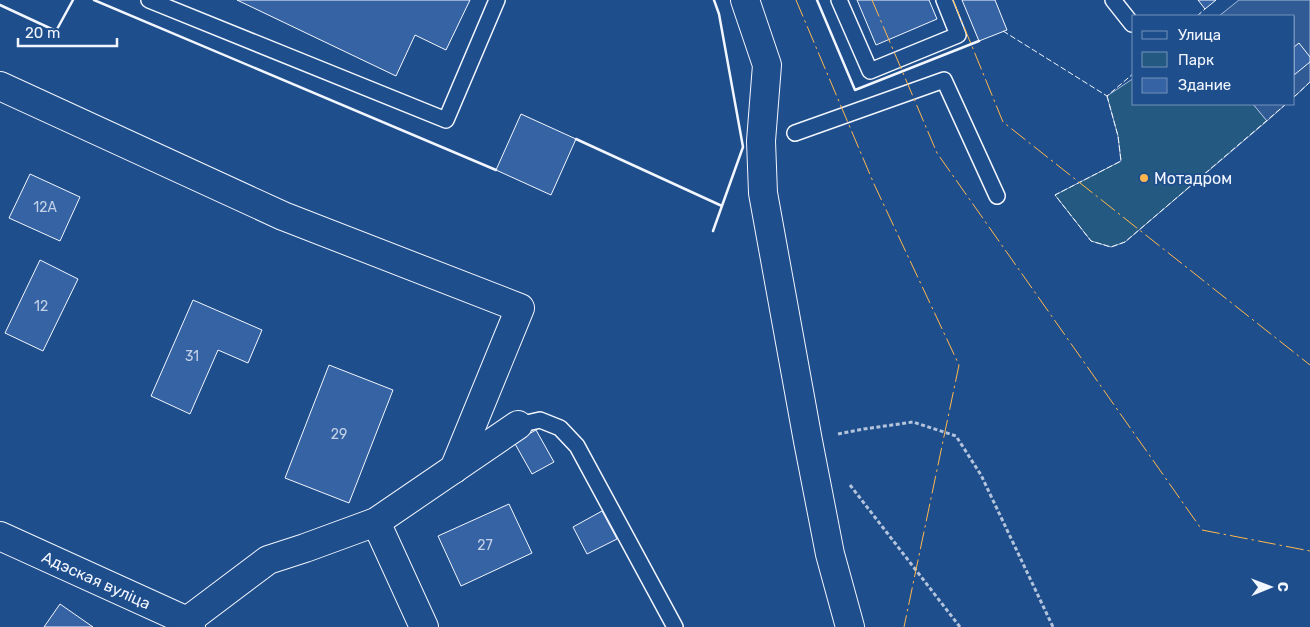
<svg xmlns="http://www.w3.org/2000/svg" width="1310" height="627" font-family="Rubik,sans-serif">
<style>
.green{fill:#245a82;stroke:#a8bbd7}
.parking{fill:#305b95;stroke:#a8bbd7}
.building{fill:#3563a3;stroke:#f2f6ff}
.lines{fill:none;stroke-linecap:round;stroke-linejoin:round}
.lane-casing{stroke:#f2f6ff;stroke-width:18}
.street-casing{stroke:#f2f6ff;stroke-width:30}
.path{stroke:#b3c4dc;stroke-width:3;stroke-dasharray:4 2.5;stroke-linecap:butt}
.lane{stroke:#1f4e8c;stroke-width:15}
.street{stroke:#1f4e8c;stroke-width:28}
.fence{stroke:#f2f6ff;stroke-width:1;stroke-dasharray:6 2.5;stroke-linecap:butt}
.wall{stroke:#f2f6ff;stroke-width:2.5}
.power{stroke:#ffb74d;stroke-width:1;stroke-dasharray:18 4 2.5 4;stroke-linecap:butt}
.poi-dot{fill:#ffb74d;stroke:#1f4e8c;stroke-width:2}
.labels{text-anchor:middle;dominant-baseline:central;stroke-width:4;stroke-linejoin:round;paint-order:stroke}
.number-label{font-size:14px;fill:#c3d1e8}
.poi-label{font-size:16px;fill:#f2f6ff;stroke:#1f4e8c;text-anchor:start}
.street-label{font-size:16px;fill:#f2f6ff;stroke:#1f4e8c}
</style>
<rect width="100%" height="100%" fill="#1f4e8c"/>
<path class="green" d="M1134,78V104H1253L1267,121L1125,242L1111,247L1091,241L1055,195L1121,161L1118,136L1107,96Z"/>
<path class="parking" d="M1239,0H1310V82L1294,97V16H1219Z
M1253,104H1286L1267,121Z"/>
<path class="building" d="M237,0H470L446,50L415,35L396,76Z
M857,0H929L937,19L876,45Z
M962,0H995L1007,30L979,41Z
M1198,0H1216L1205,9Z
M1299,43L1310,57V62L1294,75V47Z
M521,114L576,139L551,195L496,170Z
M30,174L80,197L60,241L9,218Z
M40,260L78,279L43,351L5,333Z
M193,300L262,330L248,363L218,350L190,414L151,396Z
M329,365L393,390L349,503L285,478Z
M536,430L554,462L532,474L514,442Z
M509,504L532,553L461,586L438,536Z
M602,511L617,539L587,554L573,527Z
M60,604L93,627H44Z"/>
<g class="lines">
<defs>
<path id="lane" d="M149,0L446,120L497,0
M839,0L870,71L958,35L944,0
M1113,0L1132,24
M795,133L944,80L997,196
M518,425L540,420L560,428L577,446L675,627"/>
<g id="street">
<path d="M745,0L767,65L761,141L763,193L808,441L830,554L850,627"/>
<path d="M0,86L283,216L520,308L454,469"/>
<path d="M376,522L424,627"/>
<path id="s1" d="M0,536L187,621L191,627"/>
<path d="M187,621L268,560L305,548L376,522L518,425"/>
</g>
</defs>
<use href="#lane" class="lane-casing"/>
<use href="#street" class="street-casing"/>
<path class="path" d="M838,434L864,429L913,422L956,436L981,475L1053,627
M850,485L960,627"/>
<use href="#lane" class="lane"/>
<use href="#street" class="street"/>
<path class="fence" d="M1197,16L1205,9
M1003,31L1107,96L1134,73
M1107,96L1118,136L1121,161L1055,195L1091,241L1111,247L1125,242L1286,104
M1294,97L1310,82"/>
<path class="wall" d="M94,0L496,170
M817,0L855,90L979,41
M0,5L56,31L73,0
M576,139L722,206
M713,231L743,147L719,14L714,0"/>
<path class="power" d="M796,0L874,184L959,365L904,627
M872,0L937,153L1202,530L1310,551
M953,0L1003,122L1310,365"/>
</g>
<circle class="poi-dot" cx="1144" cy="178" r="5"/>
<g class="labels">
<g class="number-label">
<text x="45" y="207">12А</text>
<text x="41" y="306">12</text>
<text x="192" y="356">31</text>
<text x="339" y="434">29</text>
<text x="485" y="545">27</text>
</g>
<g class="poi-label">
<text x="1154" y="178">Мотадром</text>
</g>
<g class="street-label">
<text stroke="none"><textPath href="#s1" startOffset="106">Адэская вуліца</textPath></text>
</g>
</g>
<rect x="1132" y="15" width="162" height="90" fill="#1f4e8c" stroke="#7391ba"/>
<rect x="1142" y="31" width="25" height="8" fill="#1f4e8c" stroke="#7391ba"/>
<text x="1178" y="40" font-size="15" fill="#f2f6ff">Улица</text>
<rect x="1142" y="52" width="25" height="15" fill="#245a82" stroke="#7391ba"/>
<text x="1178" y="65" font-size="15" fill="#f2f6ff">Парк</text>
<rect x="1142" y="78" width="25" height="15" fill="#3563a3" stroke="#7391ba"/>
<text x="1178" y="90" font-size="15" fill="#f2f6ff">Здание</text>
<g transform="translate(1270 587) rotate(89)" stroke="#1f4e8c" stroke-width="4" paint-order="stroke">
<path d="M0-4L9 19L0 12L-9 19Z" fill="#f2f6ff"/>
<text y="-8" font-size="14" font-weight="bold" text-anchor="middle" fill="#f2f6ff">С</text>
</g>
<path d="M18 38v8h99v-8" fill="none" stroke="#f2f6ff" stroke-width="2.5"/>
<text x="25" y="38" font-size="15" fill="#f2f6ff" stroke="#1f4e8c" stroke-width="4" paint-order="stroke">20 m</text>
</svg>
